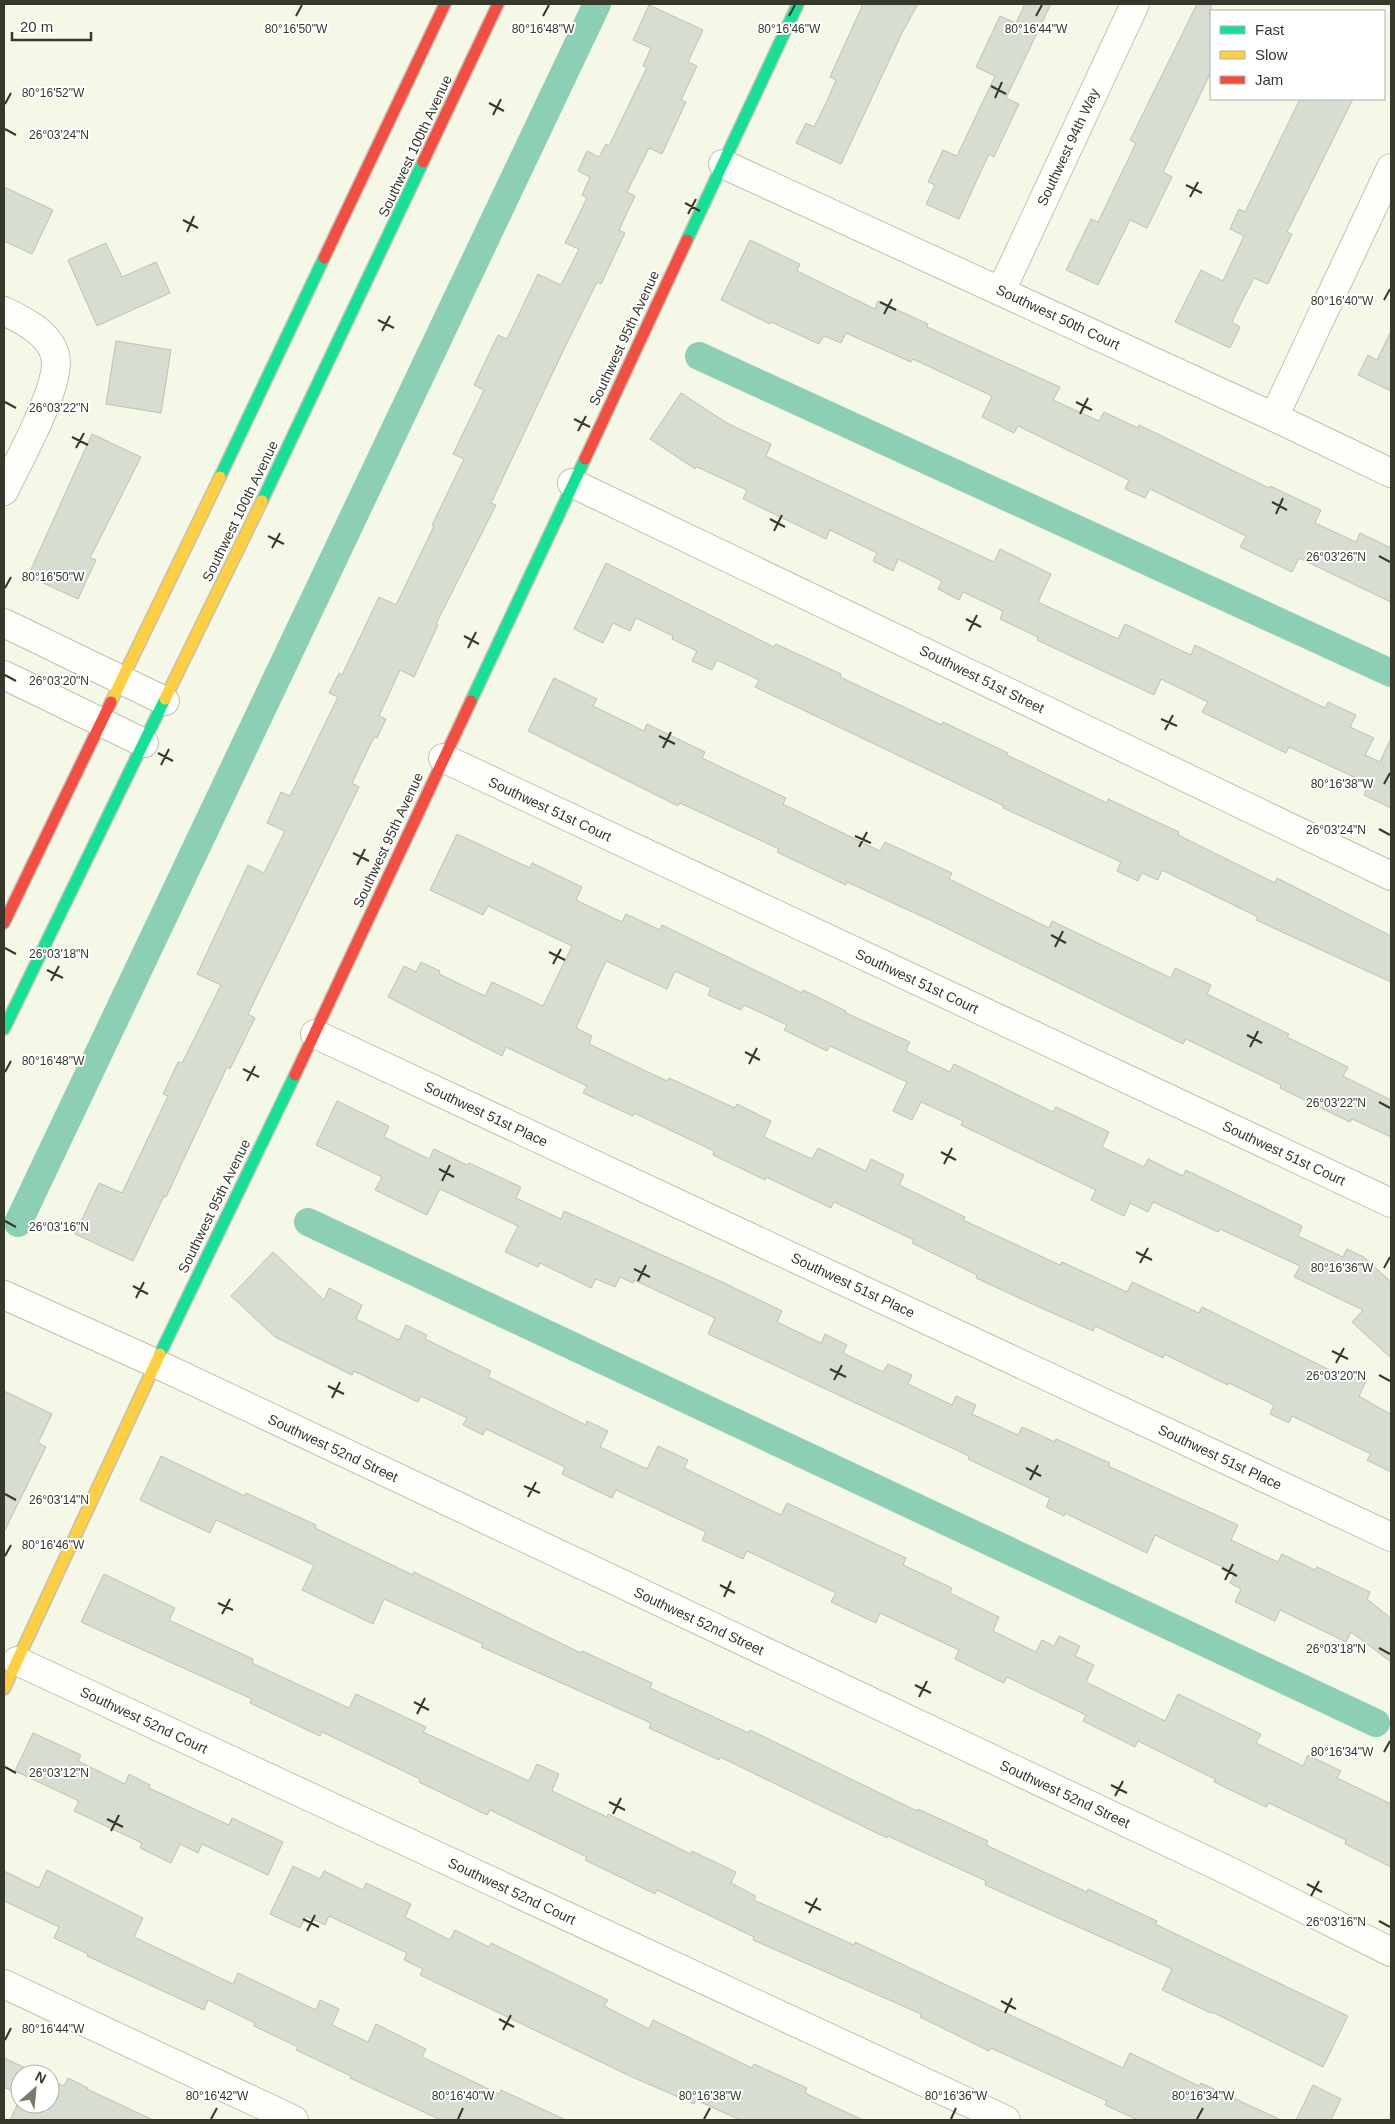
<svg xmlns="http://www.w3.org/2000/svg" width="1395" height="2124" font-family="Arial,sans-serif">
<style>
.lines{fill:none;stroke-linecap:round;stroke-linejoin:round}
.canal{stroke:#8dcfb4;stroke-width:28}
.building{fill:#d7ddd0;stroke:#bcc2b5}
.street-casing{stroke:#bfc2b3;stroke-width:30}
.fast-casing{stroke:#bfc2b3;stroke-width:14}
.slow-casing{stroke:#bfc2b3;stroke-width:14}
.jam-casing{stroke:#bfc2b3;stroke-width:14}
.street{stroke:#fefefb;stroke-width:28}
.fast{stroke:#16e098;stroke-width:11}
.slow{stroke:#ffcf43;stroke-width:11}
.jam{stroke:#f24e42;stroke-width:11}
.ticks{fill:none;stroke:#36382c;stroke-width:2}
.labels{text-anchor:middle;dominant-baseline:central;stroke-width:4;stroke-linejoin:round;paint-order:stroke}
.street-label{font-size:14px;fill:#36382c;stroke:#fff}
.ticks-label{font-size:12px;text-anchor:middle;fill:#36382c;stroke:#fff;stroke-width:4;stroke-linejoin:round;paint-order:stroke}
</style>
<rect width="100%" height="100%" fill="#f5f8e6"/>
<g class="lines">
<path class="canal" d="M699,356L1391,673
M308,1222L1376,1723
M18,1223L597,4"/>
</g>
<path class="building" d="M863,4H918L902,33L841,164L796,143L806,123L814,127L827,101L836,80L830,77Z
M1025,4H1051L1006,98L1019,104L994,157L989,154L959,219L926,204L935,185L928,182L943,150L957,156L995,76L976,67L1000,16L1016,23Z
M1197,4H1211V72L1163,172L1172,177L1147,228L1130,220L1098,285L1066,270L1091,219L1098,222L1136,143L1130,140Z
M649,5L703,30L688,62L697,66L681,100L686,102L662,154L649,148L627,192L635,196L619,230L625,233L601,284L597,282L565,347L491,503L496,505L436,624L438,625L414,677L400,670L379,716L386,719L377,738L374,737L352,783L359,787L248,1014L255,1018L230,1069L227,1067L166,1197L164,1196L133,1261L75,1234L99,1183L122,1193L168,1096L163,1094L178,1062L182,1063L221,985L197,974L248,865L264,873L285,831L267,823L281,792L290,796L338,697L329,693L339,673L342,675L379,597L396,605L434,526L432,525L464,459L453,454L484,390L474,385L498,335L507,339L538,274L561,285L579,249L565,243L587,198L582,195L590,177L578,171L587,151L599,157L606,144L609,146L647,67L643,66L651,48L633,40Z
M1300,99H1353L1287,232L1292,234L1268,284L1254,278L1241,303L1232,322L1240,327L1230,348L1175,322L1201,270L1223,281L1244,236L1230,229L1239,209L1245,212Z
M4,187L53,210L32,254L4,241Z
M750,240L800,264L797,271L875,309L878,301L928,324L927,327L1060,387L1053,400L1099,421L1104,412L1138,428L1139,425L1269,488L1270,486L1321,510L1315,523L1356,542L1360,533L1391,548V602L1299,558L1292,572L1240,547L1246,536L1150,489L1145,498L1125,489L1129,480L1018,426L1014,433L982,417L992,396L913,359L911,362L846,333L841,343L824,336L819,344L771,322L770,324L721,300Z
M106,243L122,277L156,262L170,293L97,326L68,260Z
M1391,331V391L1358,375L1368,355L1377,360Z
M116,341L171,350L161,413L106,404Z
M681,393L727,423L771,444L766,456L784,465L994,562L1000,549L1051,574L1038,602L1118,639L1125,624L1191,655L1195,645L1325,708L1328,702L1356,715L1350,727L1374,738L1365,755L1380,762L1391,738V808L1364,795L1369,784L1289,747L1286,753L1202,712L1208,702L1161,679L1154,695L1037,640L1038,637L1000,619L1003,611L963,592L959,600L938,589L942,581L898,559L893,571L873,561L877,553L830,530L826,539L743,499L747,490L697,467L695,469L650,439Z
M92,434L141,457L90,558L96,560L78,599L28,576Z
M606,563L774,647L776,644L841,674L840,677L942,725L943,722L1008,753L1007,755L1107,803L1108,799L1179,832L1178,835L1275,883L1277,878L1391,936V982L1256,920L1258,917L1162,870L1158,880L1142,873L1138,881L1117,871L1121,862L1003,808L1004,806L755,687L759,680L717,660L712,670L692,661L697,651L672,639L673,636L636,618L630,631L613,623L603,643L574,629Z
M554,678L597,699L593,706L644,731L647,724L705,752L702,758L786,798L783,804L880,851L885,842L952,873L949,879L1049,928L1052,921L1171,978L1175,968L1211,985L1207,994L1289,1034L1287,1037L1348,1067L1343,1076L1391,1100V1137L1352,1119L1350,1122L1280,1088L1281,1085L1186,1039L1183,1044L930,920L847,882L846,885L777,852L779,849L680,803L678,806L528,731Z
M457,834L530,868L532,863L582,887L576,900L622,922L626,914L660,930L662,925L802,993L803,990L846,1011V1013L910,1042L906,1051L950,1072L954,1064L1053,1112L1056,1107L1109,1132L1102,1147L1144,1167L1148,1159L1183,1176L1186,1170L1302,1226L1298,1236L1343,1257L1347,1249L1364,1257L1391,1282V1358L1352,1322L1363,1310L1294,1277L1300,1266L1220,1229L1218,1232L1153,1202L1148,1212L1130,1203L1124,1216L1091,1200L1096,1190L961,1125L963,1121L921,1102L912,1120L893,1111L907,1082L830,1046L827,1051L784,1030L787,1025L744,1005L741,1010L708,995L711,988L675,971L667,989L606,961L576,1028L592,1036L589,1044L667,1081L669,1078L735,1108L737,1104L771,1121L764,1137L812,1159L818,1148L866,1171L871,1159L904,1175L899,1185L965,1217L963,1220L1060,1265L1062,1262L1127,1292L1132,1282L1199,1313L1202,1307L1344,1377L1348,1370L1367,1379L1359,1396L1390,1414L1391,1411V1472L1367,1460L1371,1454L1292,1416L1289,1423L1270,1414L1274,1405L1229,1383L1228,1385L1164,1354L1163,1358L1095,1326L1093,1331L1028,1302L976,1278L977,1275L912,1243L914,1240L834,1202L831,1208L766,1177L765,1180L713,1155L714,1151L634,1113L633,1116L583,1093L587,1086L506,1047L502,1056L388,997L404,966L416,972L421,962L440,971L439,974L485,996L492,982L543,1006L572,946L488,906L483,915L430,890Z
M337,1101L389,1126L384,1137L429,1159L434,1149L467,1165L469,1163L521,1187L516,1198L561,1219L564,1211L720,1281L782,1311L777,1322L821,1343L825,1334L847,1345L843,1353L883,1372L888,1364L912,1375L908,1384L952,1405L956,1396L976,1405L972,1414L1018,1435L1022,1427L1055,1442L1056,1439L1110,1463L1108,1466L1238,1525L1231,1540L1278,1562L1282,1554L1315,1570L1317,1567L1370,1592L1367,1599L1391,1618V1662L1351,1632L1346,1642L1280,1610L1275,1621L1235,1602L1241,1589L1230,1583L1235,1573L1155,1535L1147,1553L1065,1513L1064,1516L1046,1507L1050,1498L968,1459L969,1456L708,1334L715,1318L634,1280L633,1283L620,1277L615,1287L596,1279L591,1288L540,1263L538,1267L505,1252L518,1226L440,1189L427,1215L375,1190L382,1177L316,1145Z
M273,1252L324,1300L329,1288L362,1305L356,1319L399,1340L406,1325L427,1335L425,1339L491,1371L488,1377L586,1425L587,1421L608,1431L600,1447L647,1469L658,1446L688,1460L684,1468L781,1515L787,1503L906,1558L903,1565L952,1588L950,1593L999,1617L993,1631L1036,1652L1042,1640L1054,1646L1059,1636L1080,1646L1075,1656L1094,1665L1086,1682L1165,1721L1178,1694L1261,1734L1256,1743L1303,1766L1308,1755L1341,1771L1337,1778L1391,1804V1867L1345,1844L1346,1840L1269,1803L1266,1807L1214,1782L1215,1779L1138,1741L1135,1747L1083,1721L1086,1715L1007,1677L1004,1683L955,1659L959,1650L880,1613L876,1623L831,1602L836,1593L747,1551L743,1559L702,1540L706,1532L616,1490L612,1498L562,1474L565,1467L486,1429L483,1435L463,1425L467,1418L421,1396L418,1402L354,1371L352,1375L275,1337L231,1296Z
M4,1391L52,1414L38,1443L46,1447L4,1532Z
M161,1456L245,1496L246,1493L316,1525L315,1528L413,1575L414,1572L581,1653L582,1651L652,1683L650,1688L749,1733L750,1730L917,1811L918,1809L988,1841L986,1845L1087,1892L1088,1889L1157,1921L1155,1924L1348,2016L1323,2067L1212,2012L1211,2013L1162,1990L1172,1969L985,1885L986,1881L888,1836L887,1838L720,1757L719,1760L649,1728L651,1723L481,1647L483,1644L384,1599L373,1624L302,1590L314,1565L216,1520L210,1533L140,1500Z
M104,1574L175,1608L169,1620L253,1659L252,1663L349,1708L356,1694L426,1727L423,1732L529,1781L537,1764L559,1774L552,1791L607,1817L608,1814L691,1854L692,1851L736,1872L731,1883L756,1896L754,1900L854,1945L855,1942L1123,2068L1130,2053L1199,2086L1201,2083L1281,2120H1138L1105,2105L1107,2101L991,2048L989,2051L920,2017L921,2014L753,1940L754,1937L657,1890L655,1894L585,1860L587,1857L490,1810L487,1815L419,1782L420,1779L322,1732L320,1736L250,1703L252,1699L81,1622Z
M33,1733L81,1755L78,1761L125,1784L129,1774L150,1785L149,1788L229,1825L232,1818L283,1842L268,1875L202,1844L198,1853L180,1844L171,1863L140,1848L142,1843L74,1811L79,1801L15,1771Z
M293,1866L320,1879L324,1871L363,1890L366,1883L411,1904L405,1917L450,1940L455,1930L489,1947L491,1943L608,2000L604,2006L649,2029L653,2020L752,2068L754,2064L807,2088L805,2093L863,2120H740L696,2100L694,2104L630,2076L420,1975L423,1969L404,1960L407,1953L329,1916L325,1925L306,1916L300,1928L270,1914Z
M47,1870L143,1918L134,1937L233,1984L238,1973L316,2010L320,2000L339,2009L332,2025L368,2042L376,2024L426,2049L422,2057L499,2094L501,2090L566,2120H441L350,2078L351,2076L296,2050L298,2047L254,2026L255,2023L208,2000L204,2010L87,1956L88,1954L54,1938L59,1927L4,1901V1871L39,1888Z
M4,2058L38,2074H20V2095L4,2087Z
M68,2078L88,2088L87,2089L153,2120H10L20,2099V2104H50V2080L64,2086Z
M1313,2085L1341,2099L1331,2120H1296Z"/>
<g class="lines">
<defs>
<path id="street" d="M723,164L1274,417L1391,473
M1001,291L1135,4
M4,311C23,320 49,333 55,355C63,383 17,463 4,491
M1274,417L1391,168
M572,483L1391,876
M4,623L165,701
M4,675L144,743
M443,758L1391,1203
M315,1034L1391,1537
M4,1295L155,1363L1231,1872L1391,1952
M17,1661L1006,2120
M4,1984L294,2120"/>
<path id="fast" d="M687,240L798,4
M220,477L324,258
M262,501L423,162
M471,701L585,459
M4,1029L165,699
M160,1354L295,1075"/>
<path id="slow" d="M165,699L262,501
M111,702L220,477
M4,1689L160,1354"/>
<path id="jam" d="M423,162L498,4
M324,258L445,4
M585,459L687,240
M4,923L111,702
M295,1075L471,701"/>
</defs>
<use href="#street" class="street-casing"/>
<use href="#fast" class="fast-casing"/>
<use href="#slow" class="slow-casing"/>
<use href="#jam" class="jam-casing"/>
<use href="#street" class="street"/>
<use href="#fast" class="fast"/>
<use href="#slow" class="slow"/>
<use href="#jam" class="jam"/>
</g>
<path class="ticks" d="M296,16L302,5M543,16L549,5M789,16L795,5M1036,16L1042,5M991,86L1006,94M995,98L1002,82M489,103L504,111M5,104L11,93M493,115L501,99M5,129L16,135M1186,185L1202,193M1190,197L1198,182M685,203L700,211M688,214L696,199M183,220L198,228M187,232L194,216M1384,300L1390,289M880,302L896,310M884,314L892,299M378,320L394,328M382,331L390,316M5,402L16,408M1076,402L1092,410M1080,414L1088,398M574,419L590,427M578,431L586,416M72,437L88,445M76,448L84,433M1272,502L1287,510M1276,514L1283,498M770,519L785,527M774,531L782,515M268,536L284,544M272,548L280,533M1379,556L1390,562M5,588L11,577M966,619L981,627M969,631L977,615M464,636L479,644M468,648L476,632M5,675L16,681M1161,719L1177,726M1165,730L1173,715M659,736L675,744M663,748L671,732M158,753L173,761M161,765L169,749M1384,784L1390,773M1379,829L1390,835M855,836L871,843M859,847L867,832M353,853L369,861M357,865L365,849M1051,935L1066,943M1055,947L1063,931M5,948L16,954M549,952L565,960M553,964L561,949M47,970L63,978M51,981L59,966M1247,1035L1262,1043M1250,1047L1258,1031M745,1052L760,1060M749,1064L757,1048M243,1069L259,1077M5,1072L11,1061M247,1081L255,1066M1379,1102L1390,1108M941,1152L956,1160M944,1164L952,1148M439,1169L454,1177M442,1181L450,1165M5,1221L16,1227M1136,1252L1152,1260M1140,1263L1148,1248M1384,1268L1390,1257M634,1269L650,1277M638,1281L646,1265M133,1286L148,1294M136,1298L144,1282M1332,1351L1348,1359M1336,1363L1344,1348M830,1369L846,1377M1379,1375L1390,1381M834,1380L842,1365M328,1386L344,1394M332,1398L340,1382M1026,1468L1041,1476M1030,1480L1038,1465M524,1486L540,1493M5,1494L16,1500M528,1497L536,1482M5,1556L11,1545M1222,1568L1237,1576M1225,1580L1233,1564M720,1585L735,1593M724,1597L731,1581M218,1603L233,1610M222,1614L230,1599M1379,1648L1390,1654M915,1685L931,1693M919,1697L927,1681M414,1702L429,1710M417,1714L425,1698M1384,1752L1390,1741M5,1767L16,1773M1111,1785L1127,1793M1115,1796L1123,1781M609,1802L625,1810M613,1814L621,1798M107,1819L123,1827M111,1831L119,1815M1307,1884L1322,1892M1311,1896L1319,1881M805,1902L821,1910M809,1913L817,1898M303,1919L319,1927M1379,1921L1390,1927M307,1931L315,1915M1001,2001L1016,2009M1005,2013L1012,1998M499,2019L514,2027M503,2030L511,2015M5,2040L11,2028M211,2119L217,2108M458,2119L463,2108M704,2119L710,2108M951,2119L956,2108M1197,2119L1203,2108"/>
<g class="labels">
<g class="street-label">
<text transform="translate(415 146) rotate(-65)">Southwest 100th Avenue</text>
<text transform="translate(1068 147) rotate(-65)">Southwest 94th Way</text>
<text transform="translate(1058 317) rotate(25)">Southwest 50th Court</text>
<text transform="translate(624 338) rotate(-65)">Southwest 95th Avenue</text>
<text transform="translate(240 511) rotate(-64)">Southwest 100th Avenue</text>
<text transform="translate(982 679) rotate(26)">Southwest 51st Street</text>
<text transform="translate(550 809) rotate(25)">Southwest 51st Court</text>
<text transform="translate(388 840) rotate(-65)">Southwest 95th Avenue</text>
<text transform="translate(917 981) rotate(25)">Southwest 51st Court</text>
<text transform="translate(486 1114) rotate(25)">Southwest 51st Place</text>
<text transform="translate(1284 1153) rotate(25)">Southwest 51st Court</text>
<text transform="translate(214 1206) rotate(-64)">Southwest 95th Avenue</text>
<text transform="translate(853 1285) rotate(25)">Southwest 51st Place</text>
<text transform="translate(333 1448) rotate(25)">Southwest 52nd Street</text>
<text transform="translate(1220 1457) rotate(25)">Southwest 51st Place</text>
<text transform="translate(699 1621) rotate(25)">Southwest 52nd Street</text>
<text transform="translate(144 1720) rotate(25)">Southwest 52nd Court</text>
<text transform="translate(1065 1794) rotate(25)">Southwest 52nd Street</text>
<text transform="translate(512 1891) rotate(25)">Southwest 52nd Court</text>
</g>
</g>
<g class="ticks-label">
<text x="296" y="33">80°16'50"W</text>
<text x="543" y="33">80°16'48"W</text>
<text x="789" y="33">80°16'46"W</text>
<text x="1036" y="33">80°16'44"W</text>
<text x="53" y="97">80°16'52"W</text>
<text x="59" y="139">26°03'24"N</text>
<text x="1342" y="305">80°16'40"W</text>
<text x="59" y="412">26°03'22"N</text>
<text x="1336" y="561">26°03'26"N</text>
<text x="53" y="581">80°16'50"W</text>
<text x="59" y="685">26°03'20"N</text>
<text x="1342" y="788">80°16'38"W</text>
<text x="1336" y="834">26°03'24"N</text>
<text x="59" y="958">26°03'18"N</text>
<text x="53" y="1065">80°16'48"W</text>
<text x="1336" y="1107">26°03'22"N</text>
<text x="59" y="1231">26°03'16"N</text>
<text x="1342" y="1272">80°16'36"W</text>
<text x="1336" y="1380">26°03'20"N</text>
<text x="59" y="1504">26°03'14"N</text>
<text x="53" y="1549">80°16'46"W</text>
<text x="1336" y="1653">26°03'18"N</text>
<text x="1342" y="1756">80°16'34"W</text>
<text x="59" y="1777">26°03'12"N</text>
<text x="1336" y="1926">26°03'16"N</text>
<text x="53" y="2033">80°16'44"W</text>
<text x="217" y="2100">80°16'42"W</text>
<text x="463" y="2100">80°16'40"W</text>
<text x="710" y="2100">80°16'38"W</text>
<text x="956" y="2100">80°16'36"W</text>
<text x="1203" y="2100">80°16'34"W</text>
</g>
<rect width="1395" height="2124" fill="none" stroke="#36382c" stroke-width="10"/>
<rect x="1210" y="10" width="175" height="90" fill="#ffffff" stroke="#afafab"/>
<rect x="1220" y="26" width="25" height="8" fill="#16e098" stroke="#afafab"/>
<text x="1255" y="35" font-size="15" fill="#36382c">Fast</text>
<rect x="1220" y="51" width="25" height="8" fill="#ffcf43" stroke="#afafab"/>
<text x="1255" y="60" font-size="15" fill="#36382c">Slow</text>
<rect x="1220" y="76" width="25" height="8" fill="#f24e42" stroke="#afafab"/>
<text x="1255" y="85" font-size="15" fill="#36382c">Jam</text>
<g transform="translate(35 2089) rotate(27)"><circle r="24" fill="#ffffff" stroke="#afafab"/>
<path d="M0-4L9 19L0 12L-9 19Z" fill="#797b6d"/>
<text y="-8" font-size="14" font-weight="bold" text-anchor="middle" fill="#36382c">N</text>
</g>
<path d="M12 32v8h79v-8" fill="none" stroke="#36382c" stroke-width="2.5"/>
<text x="20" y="32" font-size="15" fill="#36382c" stroke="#ffffff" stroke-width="4" paint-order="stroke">20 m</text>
</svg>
